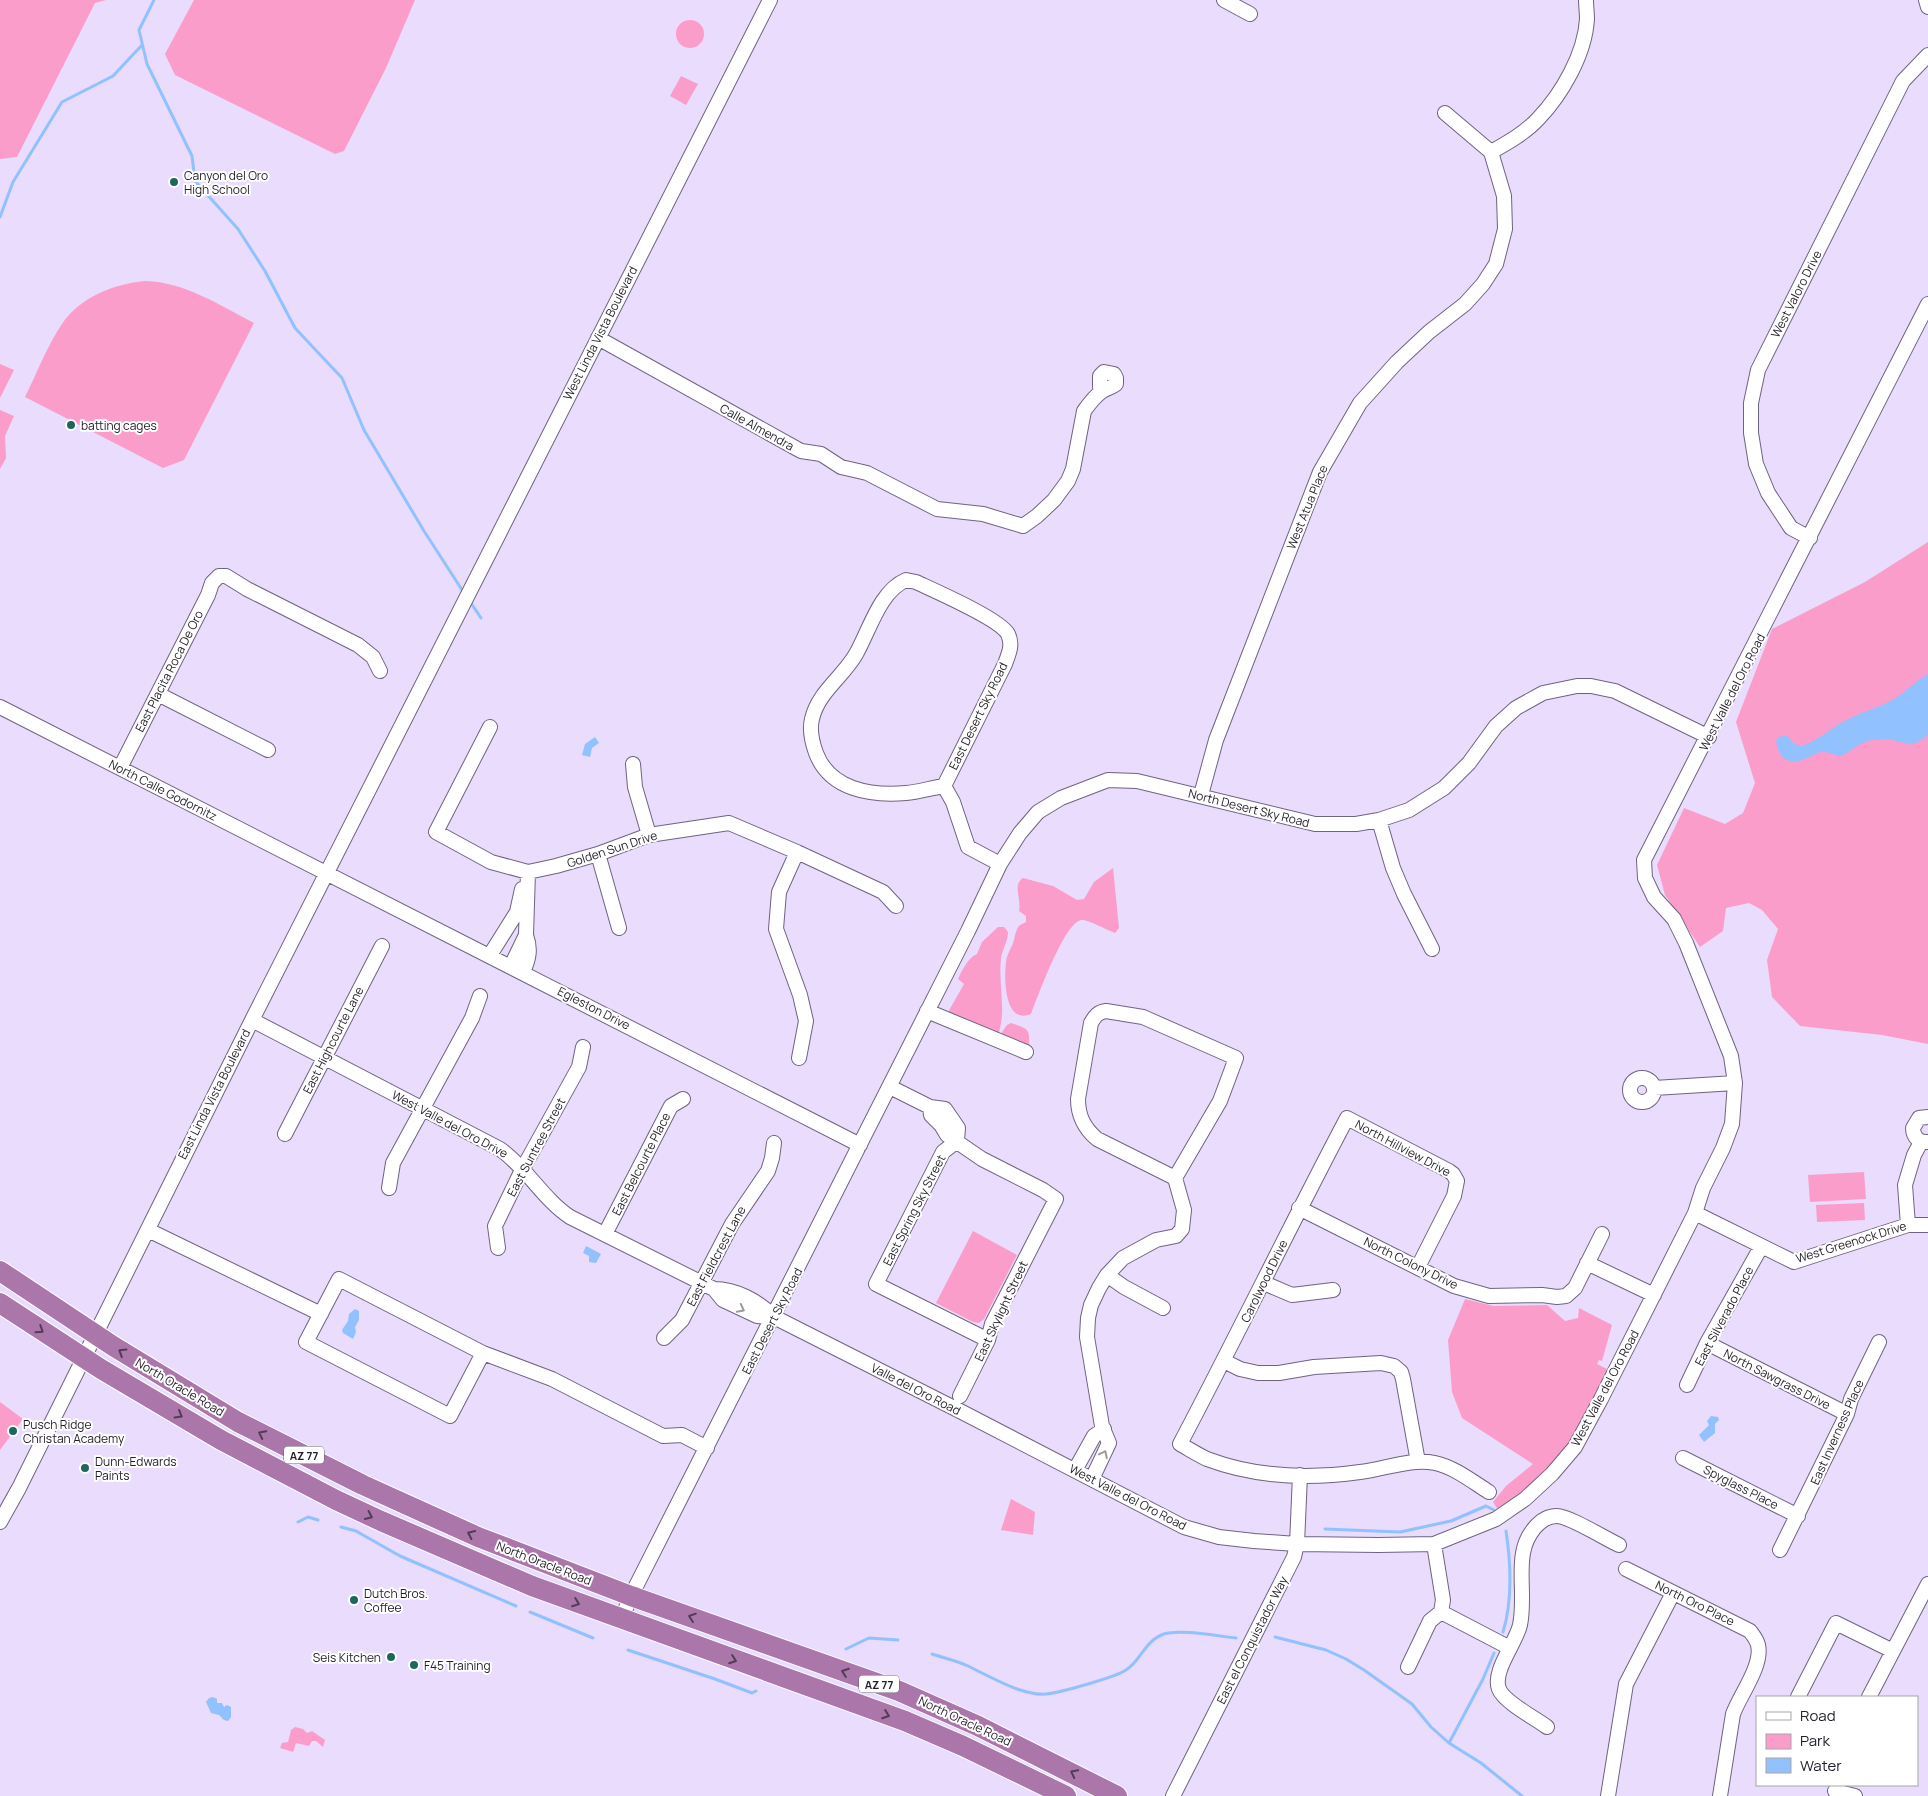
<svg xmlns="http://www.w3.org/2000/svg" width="1928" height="1796" font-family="Manrope,sans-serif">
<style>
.green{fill:#fb9dca}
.water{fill:#91c1fe}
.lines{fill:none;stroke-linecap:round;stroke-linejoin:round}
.stream{stroke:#91c1fe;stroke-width:3}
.minor-casing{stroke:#6f647f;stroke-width:16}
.highway-casing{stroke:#fff;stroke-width:22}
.minor{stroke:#fff;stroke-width:14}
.highway{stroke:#ab77ab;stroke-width:20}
.oneway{stroke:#9c999f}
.oneway2{stroke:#523c56}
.poi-dot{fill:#1e675e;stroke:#fff;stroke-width:2}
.labels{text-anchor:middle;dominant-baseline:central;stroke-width:4;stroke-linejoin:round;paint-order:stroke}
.shield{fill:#fff;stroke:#646169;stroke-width:1}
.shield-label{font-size:11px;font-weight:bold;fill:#221d29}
.poi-label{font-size:12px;fill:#221d29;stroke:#fff;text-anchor:start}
.street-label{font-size:12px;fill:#221d29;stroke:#fff}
</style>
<rect width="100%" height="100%" fill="#e9dcfc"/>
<path class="green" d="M0,0H106L95,3L17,157L0,159Z
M194,0H415L386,68L344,151L335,154L175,75L165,54Z
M676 34a14 14 0 1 1 28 0a14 14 0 1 1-28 0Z
M681,76L698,84L686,105L670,96Z
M145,281C185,282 219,305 254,323L184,460L163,468L25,397C36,375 48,344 62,324C80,297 114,284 145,281Z
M0,364L14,370L0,398Z
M0,410L14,416L5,436L6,458L0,469Z
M1928,542V1044L1882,1035L1800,1026L1772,997L1767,960L1778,929L1762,910L1749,903L1726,908L1723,931L1700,947L1665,895L1657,865L1684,808L1725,824L1743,813L1755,783L1736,722L1772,629L1865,582Z
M1113,868L1119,928L1115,933C1107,930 1089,920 1082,920C1065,920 1037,999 1031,1014C1004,1025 1004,978 1006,962C1007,953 1012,948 1014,940C1015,935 1016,930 1019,926C1021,924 1024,923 1026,922V916L1019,911C1022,900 1012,885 1023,878L1053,886L1077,900L1084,899L1094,882Z
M998,927H1004L1008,932C1008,942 1002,949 1001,959C998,984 1007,1011 998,1035L947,1014L964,984L958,979C962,970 968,958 977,954L982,942Z
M1011,1023C1028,1029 1030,1028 1029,1046L1000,1035L1007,1025Z
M1864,1172L1866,1199L1810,1202L1808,1175Z
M1864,1203L1865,1220L1817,1222L1816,1205Z
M973,1231L1017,1255L984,1319L979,1323L973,1322L936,1303Z
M1465,1299L1494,1306L1547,1305L1565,1321L1578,1318L1579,1308L1612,1325L1602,1361L1599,1360L1597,1364L1609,1370C1592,1403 1576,1442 1550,1470C1535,1485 1516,1499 1498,1510L1493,1502L1506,1486L1533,1464L1462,1418L1452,1392L1448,1340Z
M0,1402L23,1419L0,1450Z
M1011,1499L1035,1512L1033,1535L1001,1530Z
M295,1727L303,1729L307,1733L312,1731L325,1740L323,1747L316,1741H312L309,1746L296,1743L293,1752L280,1748L282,1743L288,1742L291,1730Z"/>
<path class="water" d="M1928,674V734C1913,750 1906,742 1888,739C1884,739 1877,740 1872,740C1859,742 1852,751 1841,756C1834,756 1828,751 1822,752C1817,752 1812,756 1807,758C1790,766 1779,760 1776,741L1779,737L1786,735L1793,743L1801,746C1819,741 1831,727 1848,719C1864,711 1882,707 1897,697C1908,690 1916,680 1928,674Z
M595,737L599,743L592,748L590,757L582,755L585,744Z
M586,1246L601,1254L596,1263L589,1262V1256L583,1253Z
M355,1309L359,1311V1320L355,1327L356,1332L353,1339L343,1333L342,1330L348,1321L349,1314Z
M1711,1416L1718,1417L1719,1420L1715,1424V1433L1704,1442L1699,1435L1709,1425L1707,1421Z
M213,1697L217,1699V1703H222L224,1707L227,1705L231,1707V1717L228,1721L224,1720L219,1715L211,1713L206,1702L209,1698Z"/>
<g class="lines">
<path class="stream" d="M154,0L139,30L147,64L192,156L195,181L238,229L265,271L295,328L342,378L364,430L424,531L464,593
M0,217L13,182L62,102L113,76L142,45
M469,600L481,618
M298,1522L308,1517L318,1520
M341,1527L356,1531L400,1556L516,1606
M1325,1529L1400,1532L1451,1521L1486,1506L1494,1510
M530,1612L593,1638
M1503,1632C1513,1599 1511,1564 1506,1531
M1275,1637L1326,1650L1346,1659L1364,1670L1412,1704L1431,1727L1449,1743L1481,1763L1522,1796
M846,1649L869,1638L898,1640
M628,1650L715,1679L752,1693L756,1691
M932,1654C944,1658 957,1661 968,1666C989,1676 1022,1696 1046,1694C1059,1693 1116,1677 1126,1670C1141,1661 1144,1641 1164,1634C1181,1629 1217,1636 1236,1638
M1449,1743L1483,1679L1494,1653"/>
<defs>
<path id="minor" d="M1224,0L1250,14
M1926,0L1928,7
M1491,152C1507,143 1525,133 1538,119C1562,94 1585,54 1587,19C1587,13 1586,6 1586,0
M598,338L801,451L821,454L841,467L867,473L937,509L983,514L1023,526L1037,516L1054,500L1068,481L1073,469L1084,411C1089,404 1094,397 1101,392C1106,388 1111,388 1116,384V378L1114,374L1104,372L1100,376V387L1103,390
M1810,538L1791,528L1768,493L1756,464L1751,433V403L1758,370L1903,81L1928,55
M906,580L916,582C933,590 1000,619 1008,634C1013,645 1009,653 1005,664L944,786C931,788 918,792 906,793C871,796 830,790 816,753C812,742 809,731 812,719C818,692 843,677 856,654C870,629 880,591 906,580Z
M158,694L268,750
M0,707L860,1145
M490,727L436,832L491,862L528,872L556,866L598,854L649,835L729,823L797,852L883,892L896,906
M633,764L635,787L649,835
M120,768L208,595L212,583L219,576H226L247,589L358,645L373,657L380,671
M944,786L953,802L968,847L1000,864
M1201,795L1216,740L1320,472L1360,403L1397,362L1429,332L1465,304L1483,284L1496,264L1505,229L1504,196L1491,152L1445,113
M1379,820L1393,868L1404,894L1432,949
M797,852L779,892L776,929L800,995L806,1021L799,1058
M598,854L619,928
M490,955L517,912L522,889
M511,966L526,935L528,872
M523,972C529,959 531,949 526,935
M927,1011L1026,1052
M1106,1011L1143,1017L1236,1058L1220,1101L1175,1178L1097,1139C1084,1128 1078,1116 1078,1099L1091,1023C1095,1016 1098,1012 1106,1011Z
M252,1020L500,1149C527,1168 543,1199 570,1217L714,1289L723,1300L757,1316L774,1317
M1630 1090a12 12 0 1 1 24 0a12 12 0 1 1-24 0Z
M890,1087L930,1107L945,1109L958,1128L957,1141
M1654,1088L1735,1083
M930,1107L931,1115L941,1125L947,1135L982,1159L1043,1190L1056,1199L992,1324L988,1340L960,1396
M1928,1117L1919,1118L1913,1128C1913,1137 1919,1143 1928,1142
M285,1134L382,946
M957,1141L943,1152L876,1284L988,1340
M1457,1181L1453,1174L1449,1171L1347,1118C1290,1226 1237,1336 1180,1444C1189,1449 1198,1455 1207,1459C1255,1477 1310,1479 1360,1472C1385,1469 1411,1458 1435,1463C1454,1467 1473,1482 1489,1492
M389,1188L393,1163L472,1018L480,996
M1299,1208L1454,1286L1489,1296L1542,1295L1557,1297L1566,1296L1575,1288L1602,1234
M1695,1213L1794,1262L1908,1225H1928
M1908,1225L1905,1185L1914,1155L1921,1142
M148,1230L321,1314
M605,1234L671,1106L683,1099
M498,1248L495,1226L522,1170L579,1067L583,1047
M1587,1263L1654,1295
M1418,1267L1454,1196L1457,1181
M1107,1275L1124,1287L1163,1308
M1264,1283L1292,1295L1333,1290
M714,1289C736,1289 758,1301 774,1317L958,1410L1184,1527L1219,1537L1254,1541L1297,1544L1379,1545L1434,1544L1496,1519L1525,1499L1552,1474L1575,1447L1601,1399L1695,1213L1703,1188L1723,1148L1732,1124L1735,1083L1731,1056L1686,943L1674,919L1654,897L1645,878L1644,860L1928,304
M664,1338L682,1320L732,1224L768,1171L772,1158L774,1143
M1707,1343L1847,1414
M483,1353L450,1416L306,1342L339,1279L483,1353L552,1379L663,1436L682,1435L707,1448
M1224,1361L1240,1369L1258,1373H1279L1314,1367L1381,1363L1394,1366L1401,1372L1403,1379L1418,1462
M1687,1385L1707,1343L1761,1247
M1683,1458L1798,1516
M1075,1470L1094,1436L1104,1429
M1092,1479L1109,1443L1102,1426L1087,1337L1088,1318L1091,1305L1099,1288L1107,1275L1123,1258L1156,1240L1176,1236L1182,1229L1184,1210L1175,1178
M0,1522L19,1488L252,1020L770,0
M1780,1550L1847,1414L1851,1399L1879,1342
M1626,1569L1750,1631C1753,1635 1757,1640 1758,1645C1763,1665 1740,1695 1733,1714L1720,1796
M1441,1612L1510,1648
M621,1620L631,1596L968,931L1000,864L1020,833L1038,812L1061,798L1108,780L1137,781L1315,824H1356L1379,820L1409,810L1444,788L1469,763L1496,726L1516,708L1543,693L1577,686H1591L1615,691L1709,737
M1408,1667L1430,1621L1441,1612L1443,1600L1434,1544
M1798,1697L1836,1623L1893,1651
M1869,1697L1928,1584
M1547,1727C1535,1718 1504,1702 1499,1689C1492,1671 1516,1643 1520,1625C1525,1601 1519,1575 1523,1553C1526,1536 1539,1516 1557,1516C1569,1516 1606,1539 1619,1545
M1835,1791L1855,1796
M1173,1796L1294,1557L1297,1544L1300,1475
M1608,1796L1626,1684L1673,1593"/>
<path id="highway" d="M0,1271L113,1346L238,1422L363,1485L478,1537L631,1596L899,1691L978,1726L1117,1796
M0,1303L101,1369L221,1440L336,1500L381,1521L532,1586L905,1721L963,1746L1066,1796"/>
</defs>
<use href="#minor" class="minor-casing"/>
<use href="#highway" class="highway-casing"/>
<use href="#minor" class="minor"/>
<use href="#highway" class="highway"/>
</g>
<defs><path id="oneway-chevron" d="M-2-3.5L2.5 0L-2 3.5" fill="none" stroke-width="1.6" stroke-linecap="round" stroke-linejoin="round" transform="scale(1.25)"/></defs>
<g class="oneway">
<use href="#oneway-chevron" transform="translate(741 1309) rotate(27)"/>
<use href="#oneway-chevron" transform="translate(1104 1454) rotate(-64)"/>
</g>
<g class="oneway2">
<use href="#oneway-chevron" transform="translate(40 1330) rotate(33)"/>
<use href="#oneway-chevron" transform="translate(122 1352) rotate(-148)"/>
<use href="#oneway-chevron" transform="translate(179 1415) rotate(30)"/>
<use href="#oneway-chevron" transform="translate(262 1434) rotate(-153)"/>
<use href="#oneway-chevron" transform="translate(369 1516) rotate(25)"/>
<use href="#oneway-chevron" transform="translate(471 1534) rotate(-155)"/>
<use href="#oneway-chevron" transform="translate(576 1603) rotate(21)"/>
<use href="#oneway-chevron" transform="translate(692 1617) rotate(-161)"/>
<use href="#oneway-chevron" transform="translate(733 1660) rotate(20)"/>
<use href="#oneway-chevron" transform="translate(845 1672) rotate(-160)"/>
<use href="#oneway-chevron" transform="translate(886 1715) rotate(20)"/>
<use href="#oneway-chevron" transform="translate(1074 1773) rotate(-153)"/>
</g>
<g class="poi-dot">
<circle cx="174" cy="182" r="5"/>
<circle cx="71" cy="425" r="5"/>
<circle cx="13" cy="1431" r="5"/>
<circle cx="85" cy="1468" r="5"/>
<circle cx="354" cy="1600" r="5"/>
<circle cx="391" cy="1657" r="5"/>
<circle cx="414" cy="1665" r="5"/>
</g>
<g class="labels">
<g class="shield">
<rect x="284" y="1446.5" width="40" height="17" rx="4"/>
<rect x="859" y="1675.5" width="40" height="17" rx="4"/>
</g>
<g class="shield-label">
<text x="304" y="1455">AZ 77</text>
<text x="879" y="1684">AZ 77</text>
</g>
<g class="poi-label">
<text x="184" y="175">Canyon del Oro<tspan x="184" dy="14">High School</tspan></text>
<text x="81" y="425">batting cages</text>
<text x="23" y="1424">Pusch Ridge<tspan x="23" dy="14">Christan Academy</tspan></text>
<text x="95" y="1461">Dunn-Edwards<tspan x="95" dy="14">Paints</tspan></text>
<text x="364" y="1593">Dutch Bros.<tspan x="364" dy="14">Coffee</tspan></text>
<text x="381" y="1657" text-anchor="end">Seis Kitchen</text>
<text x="424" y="1665">F45 Training</text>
</g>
<g class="street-label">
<text transform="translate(1796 294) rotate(-63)">West Valoro Drive</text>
<text transform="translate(600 333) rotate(-63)">West Linda Vista Boulevard</text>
<text transform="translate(757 427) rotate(29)">Calle Almendra</text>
<text transform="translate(1307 507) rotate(-68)">West Atua Place</text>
<text transform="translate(169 671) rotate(-63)">East Placita Roca De Oro</text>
<text transform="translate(1732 692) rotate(-63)">West Valle del Oro Road</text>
<text transform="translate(978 716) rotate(-64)">East Desert Sky Road</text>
<text transform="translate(163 790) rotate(27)">North Calle Godornitz</text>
<text transform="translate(1249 808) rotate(14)">North Desert Sky Road</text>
<text transform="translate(612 849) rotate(-18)">Golden Sun Drive</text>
<text transform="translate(594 1008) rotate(27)">Egleston Drive</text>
<text transform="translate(333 1040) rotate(-63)">East Highcourte Lane</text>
<text transform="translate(214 1094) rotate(-63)">East Linda Vista Boulevard</text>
<text transform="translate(450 1124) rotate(28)">West Valle del Oro Drive</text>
<text transform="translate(536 1147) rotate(-62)">East Suntree Street</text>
<text transform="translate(1403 1148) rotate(28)">North Hillview Drive</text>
<text transform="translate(641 1164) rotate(-63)">East Belcourte Place</text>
<text transform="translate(914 1210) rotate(-63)">East Spring Sky Street</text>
<text transform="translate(1851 1242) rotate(-17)">West Greenock Drive</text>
<text transform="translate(716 1256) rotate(-62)">East Fieldcrest Lane</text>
<text transform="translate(1411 1263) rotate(26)">North Colony Drive</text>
<text transform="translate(1264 1281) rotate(-64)">Carolwood Drive</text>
<text transform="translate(1001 1311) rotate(-65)">East Skylight Street</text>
<text transform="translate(1724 1316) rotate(-62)">East Silverado Place</text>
<text transform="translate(772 1321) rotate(-63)">East Desert Sky Road</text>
<text transform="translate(1777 1379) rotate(27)">North Sawgrass Drive</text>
<text transform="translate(180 1387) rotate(31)">North Oracle Road</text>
<text transform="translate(1605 1388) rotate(-62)">West Valle del Oro Road</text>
<text transform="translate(916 1389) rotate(27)">Valle del Oro Road</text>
<text transform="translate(1837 1432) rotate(-66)">East Inverness Place</text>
<text transform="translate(1741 1487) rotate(27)">Spyglass Place</text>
<text transform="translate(1128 1497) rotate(27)">West Valle del Oro Road</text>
<text transform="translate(544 1563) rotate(21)">North Oracle Road</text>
<text transform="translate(1695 1603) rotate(26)">North Oro Place</text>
<text transform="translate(1252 1640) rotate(-63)">East el Conquistador Way</text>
<text transform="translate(965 1721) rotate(25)">North Oracle Road</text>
</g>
</g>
<rect x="1756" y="1696" width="162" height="90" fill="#ffffff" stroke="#a7a5a9"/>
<rect x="1766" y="1712" width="25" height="8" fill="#ffffff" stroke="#a7a5a9"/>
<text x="1800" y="1721" font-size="15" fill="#221d29">Road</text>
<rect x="1766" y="1734" width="25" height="15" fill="#fb9dca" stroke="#a7a5a9"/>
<text x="1800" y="1746" font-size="15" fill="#221d29">Park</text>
<rect x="1766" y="1758" width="25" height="15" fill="#91c1fe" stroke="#a7a5a9"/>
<text x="1800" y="1771" font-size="15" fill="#221d29">Water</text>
</svg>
